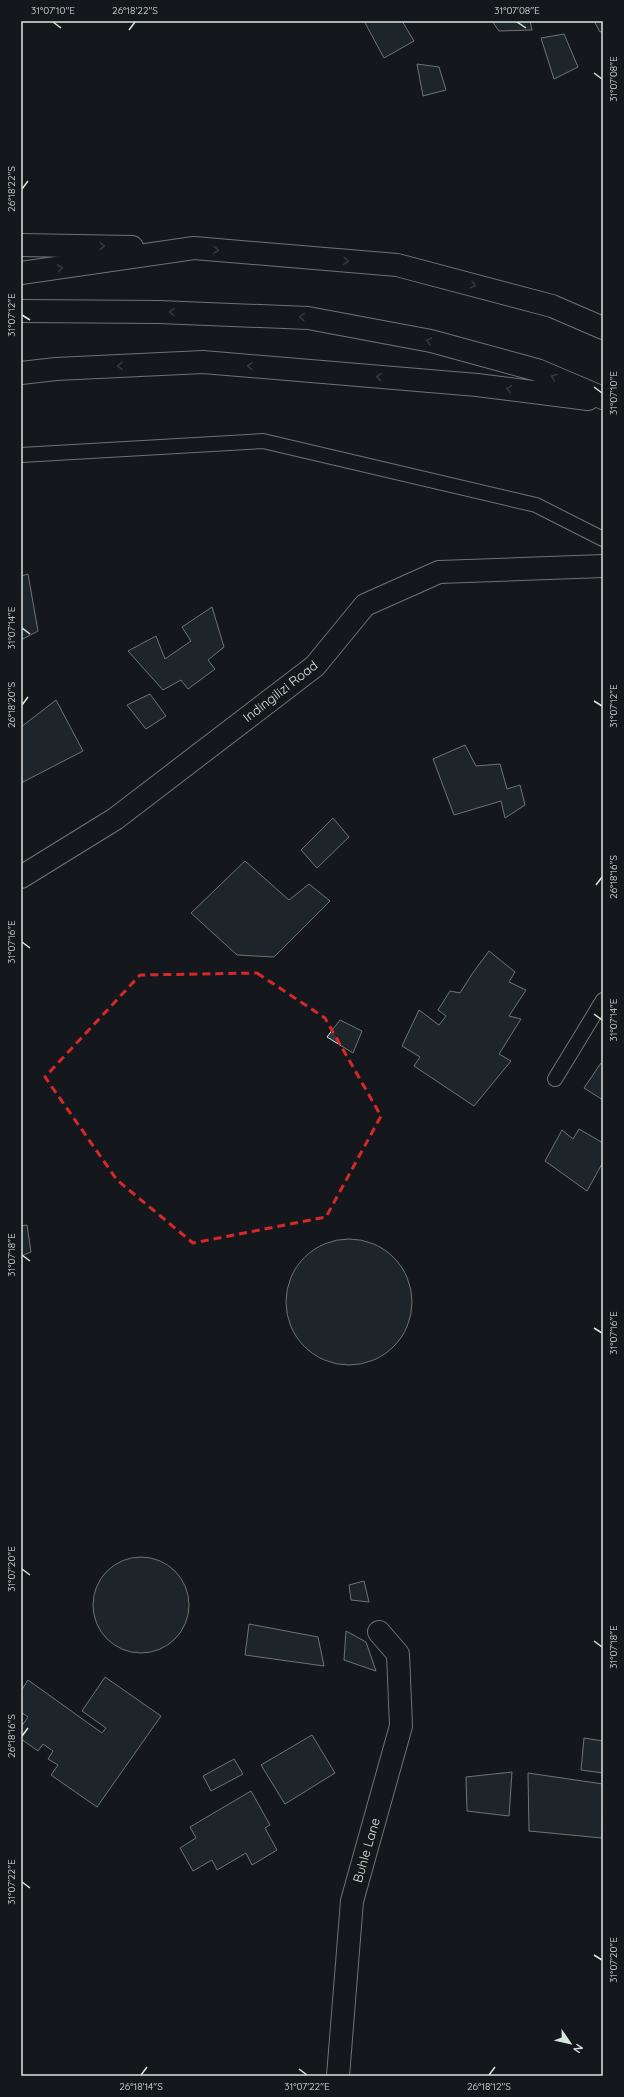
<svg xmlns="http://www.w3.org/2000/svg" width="624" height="2097" font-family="Quicksand,sans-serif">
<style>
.building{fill:#2c363c;stroke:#d8e6dc}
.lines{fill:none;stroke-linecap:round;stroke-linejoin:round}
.lane-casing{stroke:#d8e6dc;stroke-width:16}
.street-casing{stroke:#d8e6dc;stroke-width:24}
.highway-casing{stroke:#d8e6dc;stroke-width:24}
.lane{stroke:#14181c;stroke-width:14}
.street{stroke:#14181c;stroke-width:22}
.highway{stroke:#14181c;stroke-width:22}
.oneway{stroke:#59605f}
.marked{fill:none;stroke:#d62828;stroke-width:3;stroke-dasharray:8 5;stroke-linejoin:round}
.ticks{fill:none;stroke:#d8e6dc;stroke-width:1.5}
.labels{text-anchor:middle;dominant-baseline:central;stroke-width:3;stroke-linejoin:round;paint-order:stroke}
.street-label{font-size:13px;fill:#d8e6dc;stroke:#14181c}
.neatline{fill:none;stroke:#d8e6dc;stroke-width:1.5}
.ticks-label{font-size:10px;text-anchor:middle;fill:#d8e6dc}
</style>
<rect width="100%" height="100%" fill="#14181c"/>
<path class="building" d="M364,21H402L414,41L384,58Z
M492,21H530L532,30L499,31Z
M594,21H603V31L600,32Z
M564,34L578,67L554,79L541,38Z
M417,64L439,67L446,90L423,96Z
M28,574L38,631L21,640V576Z
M212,607L224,647L208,660L215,669L188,689L181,680L163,690L128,651L156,636L165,659L191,641L182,627Z
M150,694L166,716L146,729L127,705Z
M56,700L83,751L21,783V727Z
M465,745L476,766L500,764L507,789L520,785L525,805L505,818L501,801L454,815L433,759Z
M333,818L349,837L317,868L301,850Z
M245,861L289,900L309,884L330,901L274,957L237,955L191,913Z
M489,951L515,972L509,982L526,990L509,1016L521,1019L499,1054L511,1061L474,1106L414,1066L420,1057L402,1046L419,1010L439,1025L446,1016L438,1010L450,991L460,993L472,974Z
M340,1020L362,1031L353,1053L327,1037Z
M601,1063L603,1064V1100L584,1088Z
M579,1129L603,1143V1162L587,1191L545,1161L562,1130L573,1139Z
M27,1225L31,1252L21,1256V1226Z
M286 1302a63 63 0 1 1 126 0a63 63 0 1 1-126 0Z
M93 1605a48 48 0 1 1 96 0a48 48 0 1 1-96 0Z
M364,1581L369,1602L351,1600L349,1585Z
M249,1624L318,1637L324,1666L245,1655Z
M346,1631L366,1642L376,1671L344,1660Z
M105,1677L161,1716L97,1807L51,1775L58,1765L48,1759L53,1751L43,1744L38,1751L21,1739V1727L28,1717L21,1712V1691L28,1680L102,1733L106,1728L82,1711Z
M312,1735L335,1773L285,1804L261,1765Z
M584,1738L603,1741V1773L581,1770Z
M234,1759L243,1774L211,1791L203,1776Z
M512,1772L509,1816L467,1811L466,1777Z
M528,1773L603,1784L602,1838L529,1831Z
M251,1791L270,1825L265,1828L277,1850L252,1865L246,1853L217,1870L212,1860L193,1871L180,1848L196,1838L190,1827Z"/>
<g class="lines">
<defs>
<path id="lane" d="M21,455L263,441L536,505L603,539
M555,1079L603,1000"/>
<path id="street" d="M21,877L115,819L315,666L365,605L439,572L603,566
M338,2076L352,1901L401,1726L398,1654L379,1632"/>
<path id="highway" d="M21,245L132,247
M21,273L194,248L397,265L552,306L603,328
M21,311L159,312L308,318L431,341L537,370L603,398
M21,373L56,369L203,362L477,385L588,399"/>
</defs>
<use href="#lane" class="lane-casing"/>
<use href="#street" class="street-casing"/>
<use href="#highway" class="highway-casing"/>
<use href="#lane" class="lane"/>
<use href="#street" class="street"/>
<use href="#highway" class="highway"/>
</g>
<defs><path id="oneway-chevron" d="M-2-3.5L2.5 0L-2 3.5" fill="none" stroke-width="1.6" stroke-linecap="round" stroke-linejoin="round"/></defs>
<g class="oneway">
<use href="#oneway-chevron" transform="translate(102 246) rotate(1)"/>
<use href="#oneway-chevron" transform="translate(216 250) rotate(5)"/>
<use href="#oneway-chevron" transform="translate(346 261) rotate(5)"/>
<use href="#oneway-chevron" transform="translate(60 268) rotate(-8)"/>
<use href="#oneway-chevron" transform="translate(473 285) rotate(15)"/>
<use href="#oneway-chevron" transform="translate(172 312) rotate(-178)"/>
<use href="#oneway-chevron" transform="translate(302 317) rotate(-177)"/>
<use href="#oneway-chevron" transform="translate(429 341) rotate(-168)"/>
<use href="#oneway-chevron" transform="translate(120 366) rotate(178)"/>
<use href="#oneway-chevron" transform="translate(250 366) rotate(-175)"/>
<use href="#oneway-chevron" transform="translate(379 377) rotate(-175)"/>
<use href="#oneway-chevron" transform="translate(554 377) rotate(-157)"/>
<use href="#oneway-chevron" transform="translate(509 389) rotate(-173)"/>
</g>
<path d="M0 0H624V2097H0ZM257,973L325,1018L381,1116L326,1217L193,1243L117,1180L45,1077L140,975Z" fill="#14181c" fill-opacity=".55" fill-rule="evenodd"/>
<path class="marked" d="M257,973L325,1018L381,1116L326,1217L193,1243L117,1180L45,1077L140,975Z"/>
<path class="ticks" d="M53,22L61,28M517,22L526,28M129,30L135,22M594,73L602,79M22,189L28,181M22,315L30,320M594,387L602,393M22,628L30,634M594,701L602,706M22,705L28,697M596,885L602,877M22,942L30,948M594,1014L602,1020M22,1255L30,1261M594,1328L602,1333M22,1569L30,1575M594,1641L602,1647M22,1736L28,1728M22,1882L30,1888M594,1955L602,1960M299,2069L307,2075M141,2075L147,2067M489,2075L495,2067"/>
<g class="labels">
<g class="street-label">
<text transform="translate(280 691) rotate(-38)">Indingilizi Road</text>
<text transform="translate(366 1850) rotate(-74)">Buhle Lane</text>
</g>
</g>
<rect width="624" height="2097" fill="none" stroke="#14181c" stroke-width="44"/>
<g transform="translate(570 2043) rotate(124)" stroke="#14181c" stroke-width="3" paint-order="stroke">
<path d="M0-3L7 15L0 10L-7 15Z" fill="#d8e6dc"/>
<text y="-6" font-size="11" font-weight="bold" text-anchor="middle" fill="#d8e6dc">N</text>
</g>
<rect x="22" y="22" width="580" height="2053" class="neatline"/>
<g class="ticks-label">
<text x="53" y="14">31°07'10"E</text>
<text x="135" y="14">26°18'22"S</text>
<text x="517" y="14">31°07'08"E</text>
<text transform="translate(613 79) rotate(-90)" y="4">31°07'08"E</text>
<text transform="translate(11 189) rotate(-90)" y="4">26°18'22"S</text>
<text transform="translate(11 315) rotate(-90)" y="4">31°07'12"E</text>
<text transform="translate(613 393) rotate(-90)" y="4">31°07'10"E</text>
<text transform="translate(11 628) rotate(-90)" y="4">31°07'14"E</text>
<text transform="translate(11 705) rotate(-90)" y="4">26°18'20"S</text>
<text transform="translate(613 706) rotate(-90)" y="4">31°07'12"E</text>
<text transform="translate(613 877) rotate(-90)" y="4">26°18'16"S</text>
<text transform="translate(11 942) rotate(-90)" y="4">31°07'16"E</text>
<text transform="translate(613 1020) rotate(-90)" y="4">31°07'14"E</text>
<text transform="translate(11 1255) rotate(-90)" y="4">31°07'18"E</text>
<text transform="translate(613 1333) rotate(-90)" y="4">31°07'16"E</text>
<text transform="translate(11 1569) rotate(-90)" y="4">31°07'20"E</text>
<text transform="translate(613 1647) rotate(-90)" y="4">31°07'18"E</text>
<text transform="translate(11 1736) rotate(-90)" y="4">26°18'16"S</text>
<text transform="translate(11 1882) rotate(-90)" y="4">31°07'22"E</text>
<text transform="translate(613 1960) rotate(-90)" y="4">31°07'20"E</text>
<text x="141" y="2090">26°18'14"S</text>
<text x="307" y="2090">31°07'22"E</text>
<text x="489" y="2090">26°18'12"S</text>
</g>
</svg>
